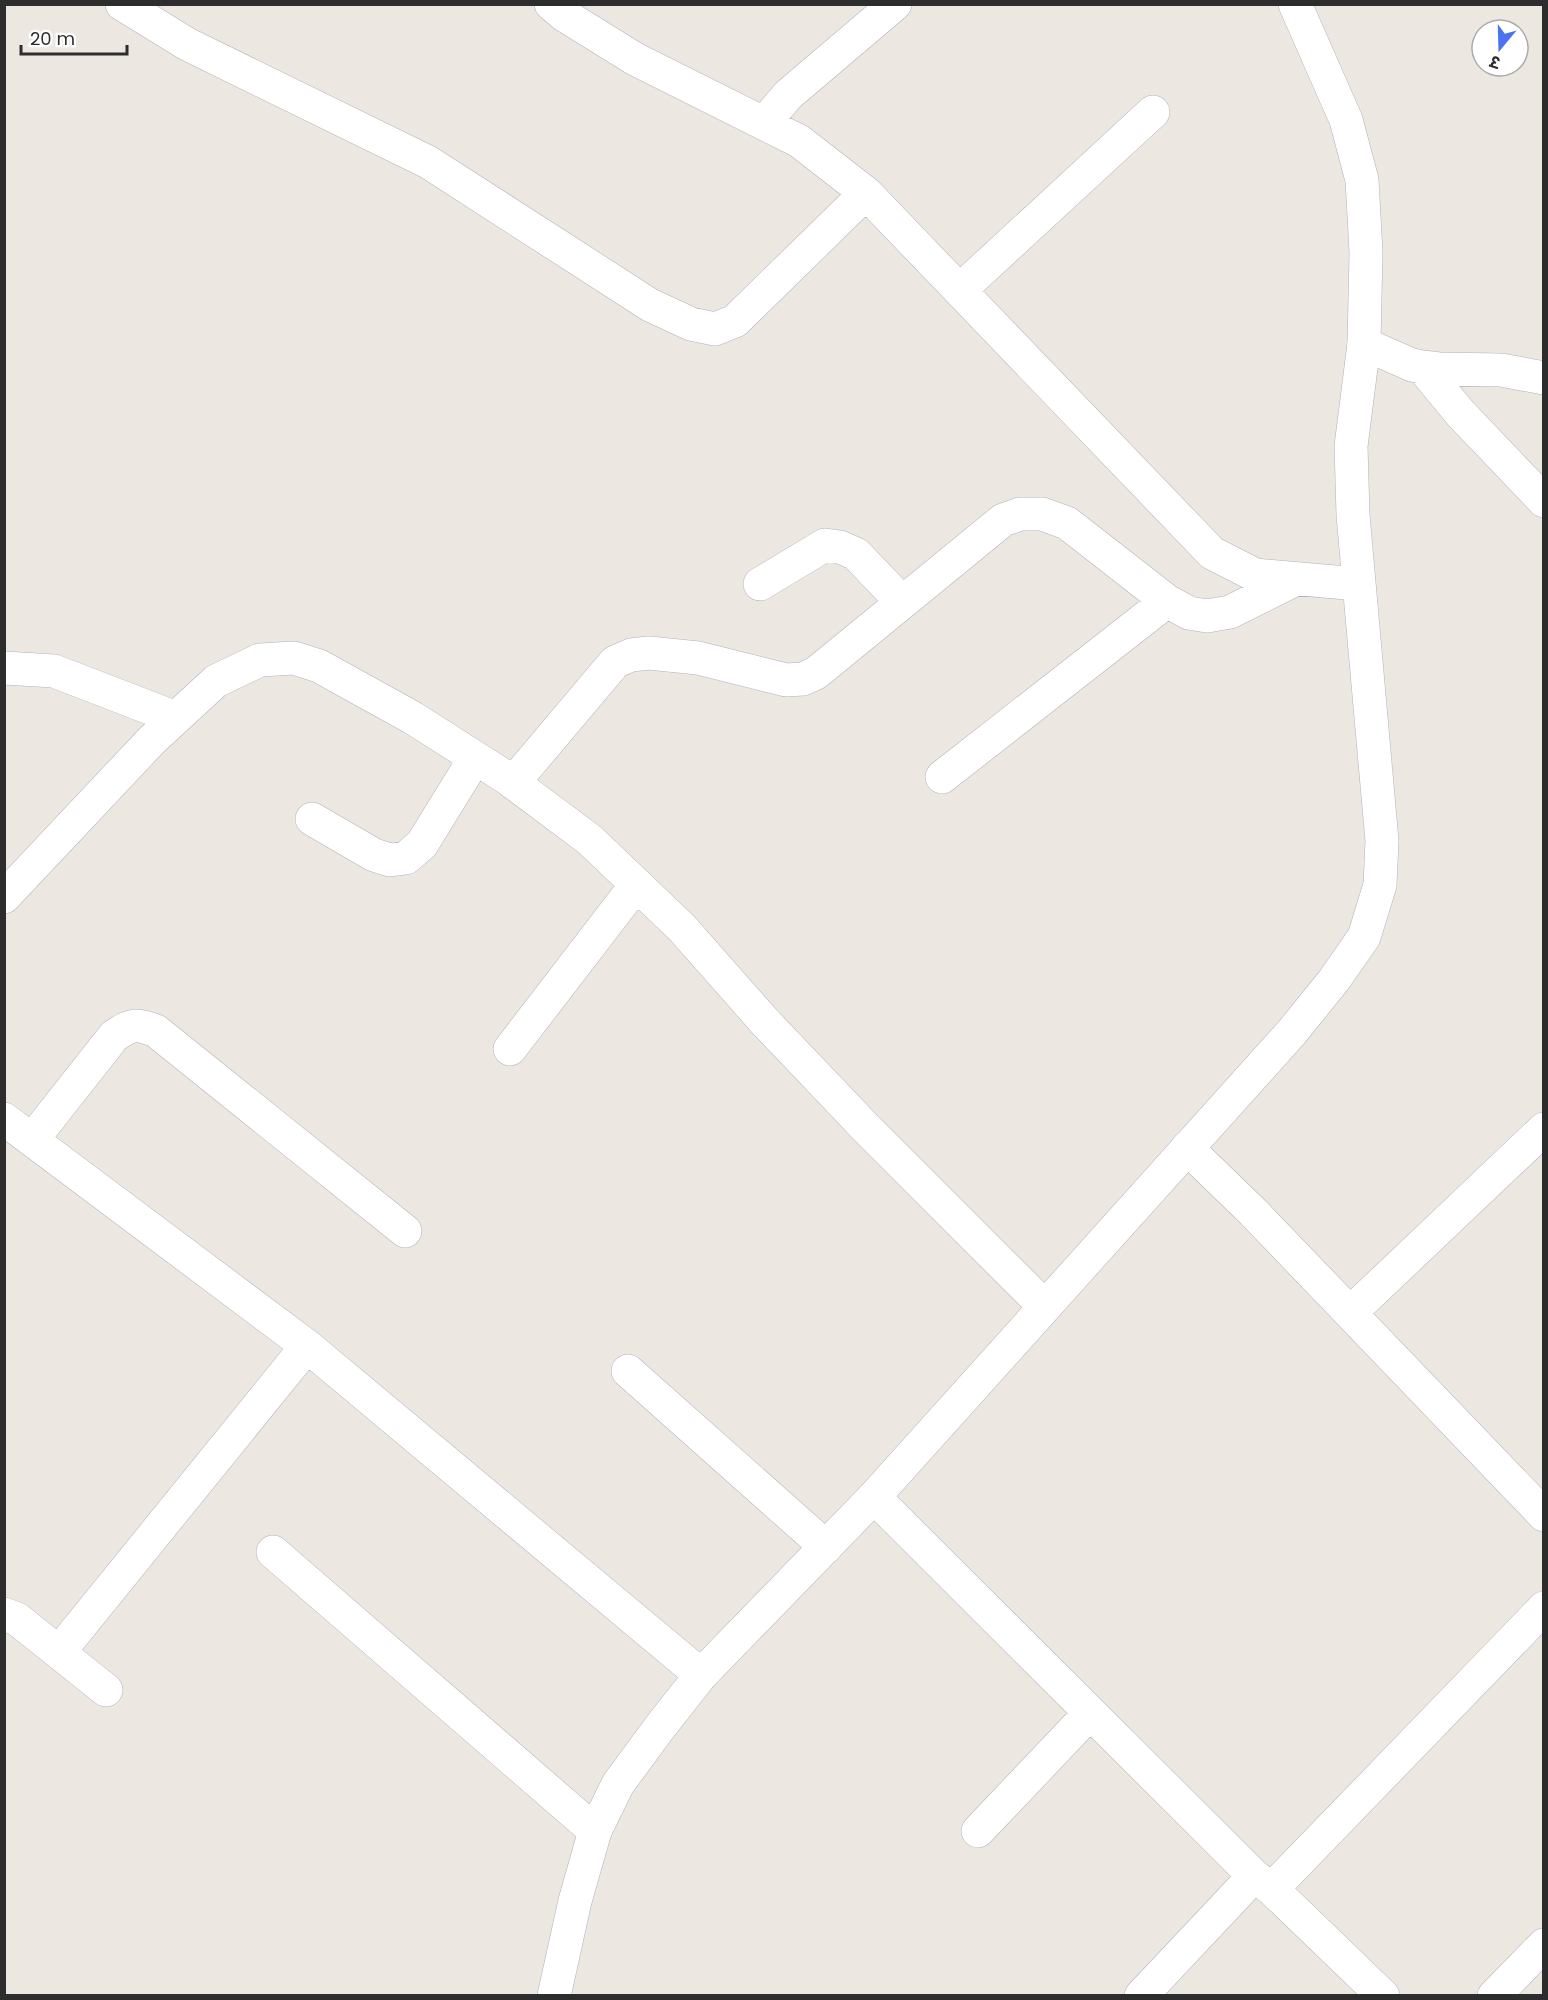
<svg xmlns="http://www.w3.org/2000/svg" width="1548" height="2000" font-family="Poppins,'Noto Sans Devanagari',sans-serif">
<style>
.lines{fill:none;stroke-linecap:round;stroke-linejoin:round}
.minor-casing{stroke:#b1b3bc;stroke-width:34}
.tertiary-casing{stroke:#b1b3bc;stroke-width:34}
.minor{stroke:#fff;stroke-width:33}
.tertiary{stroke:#fff;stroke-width:33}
</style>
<rect width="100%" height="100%" fill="#ede7e1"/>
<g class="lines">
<defs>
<path id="minor" d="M122,4L187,44L428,162L650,305L691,324L715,329L735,321L866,193
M551,4L564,15L635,59L799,141L866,193L1212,553L1255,575L1358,584
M764,123L788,95L895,4
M960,290L1153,112
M1364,344L1412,365L1422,367L1439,369L1501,370L1544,378
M1422,367L1460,413L1544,501
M760,584L825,545L840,547L856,554L902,602
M4,668L54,671L176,718
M942,777L1167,601
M513,783L615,662L631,655L649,653L698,658L786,680L803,679L816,673L1003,520L1020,514H1042L1067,523L1167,601L1189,613L1207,616L1230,612L1296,579
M312,819L374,855L390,860L406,858L422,844L475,758
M4,897L151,741L216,681L260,660L294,658L319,666L413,718L507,778L590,840L682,928L765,1022L867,1129L1044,1306
M510,1049L636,885
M4,1119L307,1346L701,1675
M32,1140L114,1036C132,1024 136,1023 156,1031L405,1231
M1187,1148L1253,1212L1544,1515
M1350,1313L1544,1129
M628,1371L826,1547
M874,1497L1254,1876L1272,1889L1383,1996
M273,1552L595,1831
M4,1614L17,1619L106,1690
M59,1652L307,1346
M978,1831L1090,1713
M1272,1889L1544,1608
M1141,1996L1254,1876
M1494,1996L1544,1945"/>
<path id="tertiary" d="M554,1996L575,1901L595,1831L618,1784L660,1727L701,1675L874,1497L1292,1032L1334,980L1364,937L1380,885L1382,841L1353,515L1351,446L1364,344L1366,252L1362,180L1346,120L1295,4"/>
</defs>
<use href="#minor" class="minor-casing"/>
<use href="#tertiary" class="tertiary-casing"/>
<use href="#minor" class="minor"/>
<use href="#tertiary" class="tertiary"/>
</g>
<rect width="1548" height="2000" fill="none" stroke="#2d2d2d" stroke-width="12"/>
<g transform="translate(1500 48) rotate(199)"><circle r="28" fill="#ffffff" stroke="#ababab" stroke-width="1.5"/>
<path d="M0-4.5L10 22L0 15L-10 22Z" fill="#4b73f0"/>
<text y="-9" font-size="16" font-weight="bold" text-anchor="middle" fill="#2d2d2d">उ</text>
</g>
<path d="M21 45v9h106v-9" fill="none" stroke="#2d2d2d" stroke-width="3"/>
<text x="30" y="45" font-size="18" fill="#2d2d2d" stroke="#ffffff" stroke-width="4.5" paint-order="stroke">20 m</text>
</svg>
